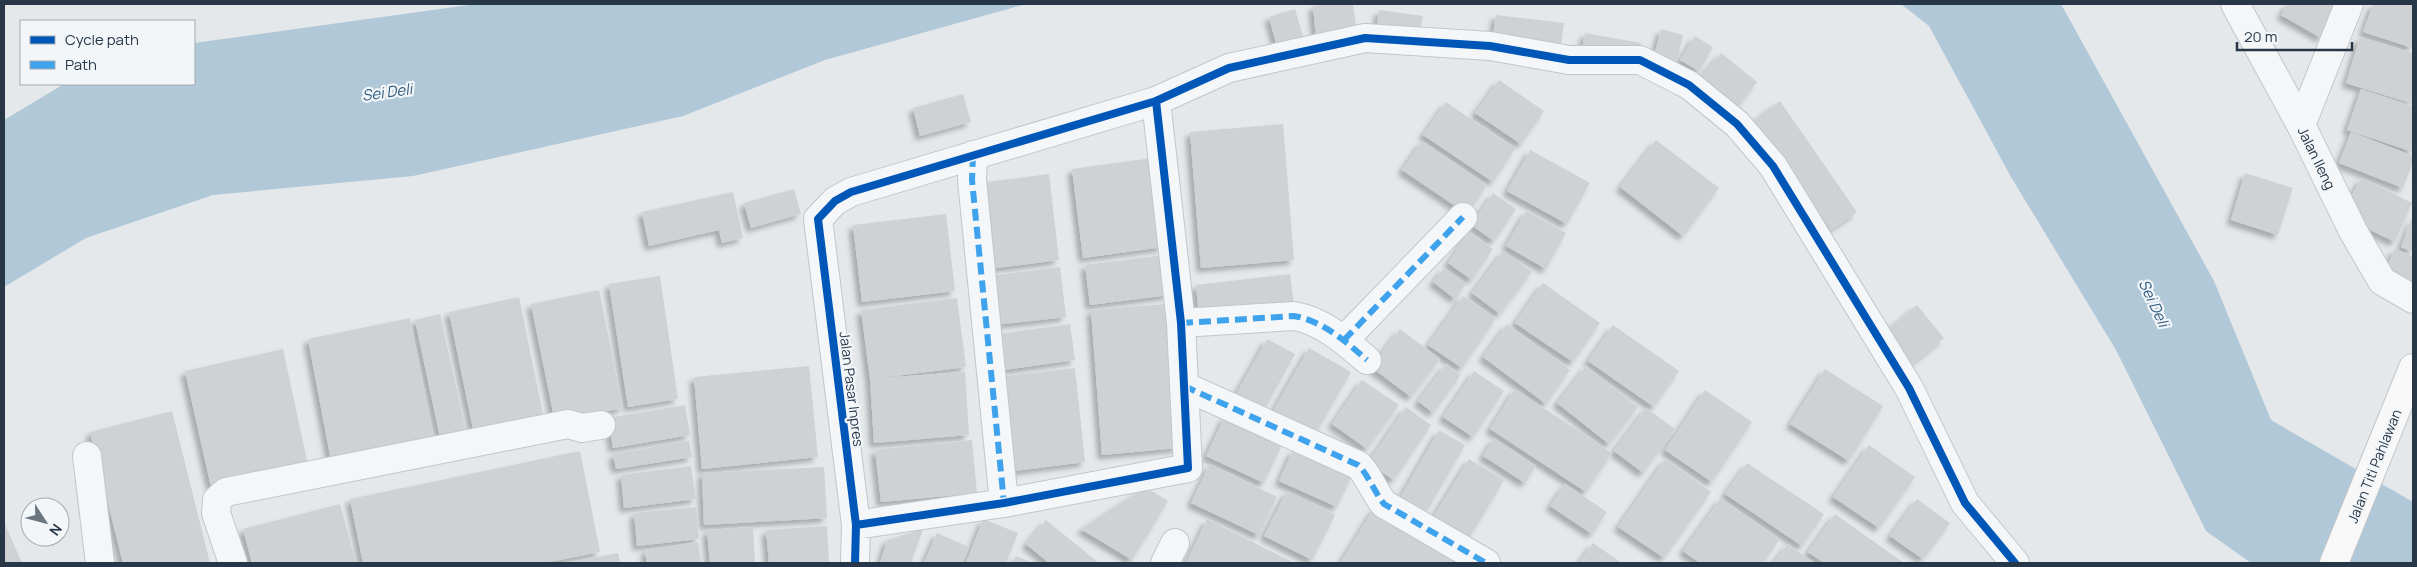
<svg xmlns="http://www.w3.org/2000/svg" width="2417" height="567" font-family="Manrope,sans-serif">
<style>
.water{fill:#b0c8d8}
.building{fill:#cfd1d4;filter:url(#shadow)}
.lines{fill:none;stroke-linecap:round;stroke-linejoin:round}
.minor-casing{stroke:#c3c6c8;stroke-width:30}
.tertiary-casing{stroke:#c3c6c8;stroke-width:30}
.primary-casing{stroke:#c1c5c8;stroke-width:30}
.minor{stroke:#f4f6f7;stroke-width:28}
.tertiary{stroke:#f4f6f7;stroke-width:28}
.primary{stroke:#f8f8f8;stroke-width:28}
.quiet{stroke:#3ea3ec;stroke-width:6;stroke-dasharray:12 6;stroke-linecap:butt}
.cycleway-casing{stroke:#f3f6f9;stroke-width:11}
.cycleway{stroke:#0057b8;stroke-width:8}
.labels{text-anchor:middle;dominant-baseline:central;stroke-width:4.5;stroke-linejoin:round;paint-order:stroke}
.street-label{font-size:14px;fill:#283747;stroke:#f3f6f9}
.water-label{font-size:15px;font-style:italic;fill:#2d5b80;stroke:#f3f6f9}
</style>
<defs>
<filter id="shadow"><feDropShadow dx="-4.5" dy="4.5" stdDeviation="2.5" flood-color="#0004"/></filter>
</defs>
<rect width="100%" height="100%" fill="#e5e8ea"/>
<path class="water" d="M476,4H1026L825,60L683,116L413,176L213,195L86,238L4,287V120L64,84H194V43Z
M1901,4H2061L2214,281L2271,420L2413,502V563H2251L2206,531L2116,350L2011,177L1929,26Z"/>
<path class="building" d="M1329,4H1353L1357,33L1316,38L1313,6Z
M2287,4H2332L2338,7L2321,38L2281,15Z
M2373,4H2413V48L2363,32Z
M1295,9L1304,40L1277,47L1269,17Z
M1379,10L1423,16L1419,39L1376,33Z
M1496,15L1564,23L1560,53L1492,44Z
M1661,29L1683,35L1677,61L1654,56Z
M1585,33L1641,43L1638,60L1582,50Z
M1695,36L1713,47L1699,71L1680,60Z
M2360,37L2413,53V104L2346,83Z
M1721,53L1757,82L1737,108L1700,78Z
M1499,80L1544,111L1521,144L1475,113Z
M2361,89L2413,106V152L2347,130Z
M963,94L971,122L920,136L913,108Z
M1780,101L1857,212L1831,230L1754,120Z
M1446,102L1515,149L1493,182L1423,135Z
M1283,124L1294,260L1201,268L1190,132Z
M2351,132L2413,156V162L2403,188L2339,163Z
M1656,140L1719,188L1683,236L1620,187Z
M1422,141L1487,185L1467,214L1402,170Z
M1530,150L1590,183L1567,224L1507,191Z
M1152,158L1163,247L1083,258L1072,169Z
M2245,173L2293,188L2278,235L2231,220Z
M1049,174L1059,260L989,269L979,183Z
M2361,178L2412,203L2395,242L2360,225L2348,203Z
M794,189L801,214L751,228L744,203Z
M733,192L743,238L722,243L719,230L649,246L642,212Z
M1493,193L1516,209L1494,241L1471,225Z
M1526,211L1566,233L1546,269L1506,246Z
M946,214L955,291L862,302L853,225Z
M2413,215V252L2401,247Z
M1469,232L1493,249L1472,280L1448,263Z
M2394,249L2413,256V282L2411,287L2384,276Z
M1503,251L1532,272L1500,314L1472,293Z
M1164,255L1169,295L1090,305L1085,265Z
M1060,267L1066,317L995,325L989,276Z
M1444,268L1466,284L1455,299L1433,282Z
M1290,274L1294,306L1199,317L1196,285Z
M660,276L678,399L628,407L609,284Z
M1543,283L1600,323L1573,362L1515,323Z
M599,290L623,408L555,422L531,304Z
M1463,296L1496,318L1462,368L1428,345Z
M519,297L544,419L474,434L449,312Z
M957,298L966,367L879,378L965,372L969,435L874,443L870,379L861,310Z
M1167,304L1178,448L1102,455L1091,310Z
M1917,305L1944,338L1910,366L1883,333Z
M440,314L467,436L441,442L415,320Z
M410,318L435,445L332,466L308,339Z
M1070,324L1075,360L997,371L992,335Z
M1507,324L1570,370L1546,404L1483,357Z
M1613,325L1679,371L1654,407L1588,361Z
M1400,329L1440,359L1411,397L1371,367Z
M1267,339L1295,354L1264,410L1236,394Z
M1309,348L1351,372L1315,435L1273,411Z
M283,349L308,465L211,487L185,371Z
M1446,364L1461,375L1433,413L1418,401Z
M809,366L818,457L702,469L694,377Z
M1586,366L1638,407L1609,444L1557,403Z
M1075,368L1085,462L1007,472L997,377Z
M1825,369L1883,406L1849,461L1790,424Z
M1474,371L1504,391L1473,437L1443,417Z
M1362,380L1399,405L1367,449L1332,424Z
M1515,389L1612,453L1586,492L1490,429Z
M1705,390L1752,422L1712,482L1665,450Z
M685,405L690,435L613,448L608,418Z
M1406,407L1431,425L1394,480L1368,463Z
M1646,408L1675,429L1643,473L1614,451Z
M172,411L210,563H123L90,432Z
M1225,416L1283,443L1264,483L1206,456Z
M1439,430L1465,445L1423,518L1397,503Z
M1494,438L1536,466L1525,483L1483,456Z
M972,440L977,493L881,502L875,450Z
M689,441L692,457L616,469L613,454Z
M1869,445L1915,477L1879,528L1833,497Z
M1293,450L1352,476L1337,507L1279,481Z
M580,451L600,552L544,563H363L350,499Z
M1469,459L1504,480L1468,540L1432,519Z
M1665,459L1711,492L1664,558L1618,527Z
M1747,463L1824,514L1802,546L1725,494Z
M1210,464L1277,497L1259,535L1191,503Z
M691,466L696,499L624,508L621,475Z
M824,467L827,518L704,525L702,473Z
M1565,484L1607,512L1592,534L1550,506Z
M1145,487L1168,501L1132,560L1081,529Z
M1287,491L1335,515L1312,560L1264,536Z
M1721,498L1779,540L1763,563H1700L1683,551Z
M1917,499L1950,523L1923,559L1890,536Z
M340,504L356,563H252L243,529Z
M696,507L699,539L637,546L634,513Z
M1375,507L1464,563H1340Z
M1835,514L1904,563H1824L1808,552Z
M983,519L1018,533L1006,563H966Z
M1207,519L1294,563H1186Z
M1046,520L1099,563H1049L1026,544Z
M4,522L22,563H4Z
M827,526L829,563H769L766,530Z
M753,527L755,563H710L707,530Z
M923,529L911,563H880L887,540Z
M937,533L969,547L962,563H924Z
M698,542L701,563H647L645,550Z
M1593,543L1622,563H1579Z
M1788,544L1814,563H1773Z
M618,553L620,563H572V562Z
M1016,556L1033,563H1013Z"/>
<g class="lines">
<defs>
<path id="minor" d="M2301,125L2349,4
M973,155L972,180L1004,503
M1181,323L1294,316C1323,321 1345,341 1367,360
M1344,340L1463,217
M1184,386L1358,465C1366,471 1375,493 1384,504L1486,563
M87,456L100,563
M856,525L1004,503L1188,468L1181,323L1156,101
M233,563L216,513L217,500L226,492L568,424L582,428L601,425
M855,563L856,525L818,219L835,201L851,192L1156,101L1229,68L1365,38L1490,46L1569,60H1640L1689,85L1737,124L1773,166L1909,388L1965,503L2015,563
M1165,563L1175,543"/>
<path id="tertiary" d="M2235,4L2301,125L2353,231L2382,281L2413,299"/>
<path id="primary" d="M2334,563L2413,368"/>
</defs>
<use href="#minor" class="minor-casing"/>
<use href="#tertiary" class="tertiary-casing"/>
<use href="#primary" class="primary-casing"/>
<use href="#minor" class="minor"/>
<use href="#tertiary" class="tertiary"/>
<use href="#primary" class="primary"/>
<path class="quiet" d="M973,155L972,180L1004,503
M1181,323L1294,316C1323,321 1345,341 1367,360
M1344,340L1463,217
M1184,386L1358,465C1366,471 1375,493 1384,504L1486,563"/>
<defs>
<path id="cycleway" d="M856,525L1004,503L1188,468L1181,323L1156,101
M855,563L856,525L818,219L835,201L851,192L1156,101L1229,68L1365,38L1490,46L1569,60H1640L1689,85L1737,124L1773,166L1909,388L1965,503L2015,563"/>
</defs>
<use href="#cycleway" class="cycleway-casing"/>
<use href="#cycleway" class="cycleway"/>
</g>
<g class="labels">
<g class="street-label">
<text transform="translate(2317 158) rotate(64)">Jalan Ileng</text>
<text transform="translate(852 389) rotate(83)">Jalan Pasar Inpres</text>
<text transform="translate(2374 466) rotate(-68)">Jalan Titi Pahlawan</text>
</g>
<g class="water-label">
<text transform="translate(387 92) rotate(-8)">Sei Deli</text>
<text transform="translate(2154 303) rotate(65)">Sei Deli</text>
</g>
</g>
<rect width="2417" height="567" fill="none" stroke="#283747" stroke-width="10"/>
<rect x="20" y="20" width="175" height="65" fill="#f3f6f9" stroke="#a2aab2"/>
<rect x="30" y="36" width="25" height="8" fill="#0057b8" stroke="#a2aab2"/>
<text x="65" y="45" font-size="15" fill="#283747">Cycle path</text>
<rect x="30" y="61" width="25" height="8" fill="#3ea3ec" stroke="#a2aab2"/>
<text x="65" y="70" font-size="15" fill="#283747">Path</text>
<g transform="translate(45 522) rotate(126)"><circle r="24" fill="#f3f6f9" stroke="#a2aab2"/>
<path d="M0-4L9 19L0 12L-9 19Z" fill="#6a7580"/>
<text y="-8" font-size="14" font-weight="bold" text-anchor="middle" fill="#283747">N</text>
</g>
<path d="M2237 42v8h115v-8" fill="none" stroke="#283747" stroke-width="2.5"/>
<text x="2244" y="42" font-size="15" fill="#283747" stroke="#f3f6f9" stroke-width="4" paint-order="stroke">20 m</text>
</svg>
